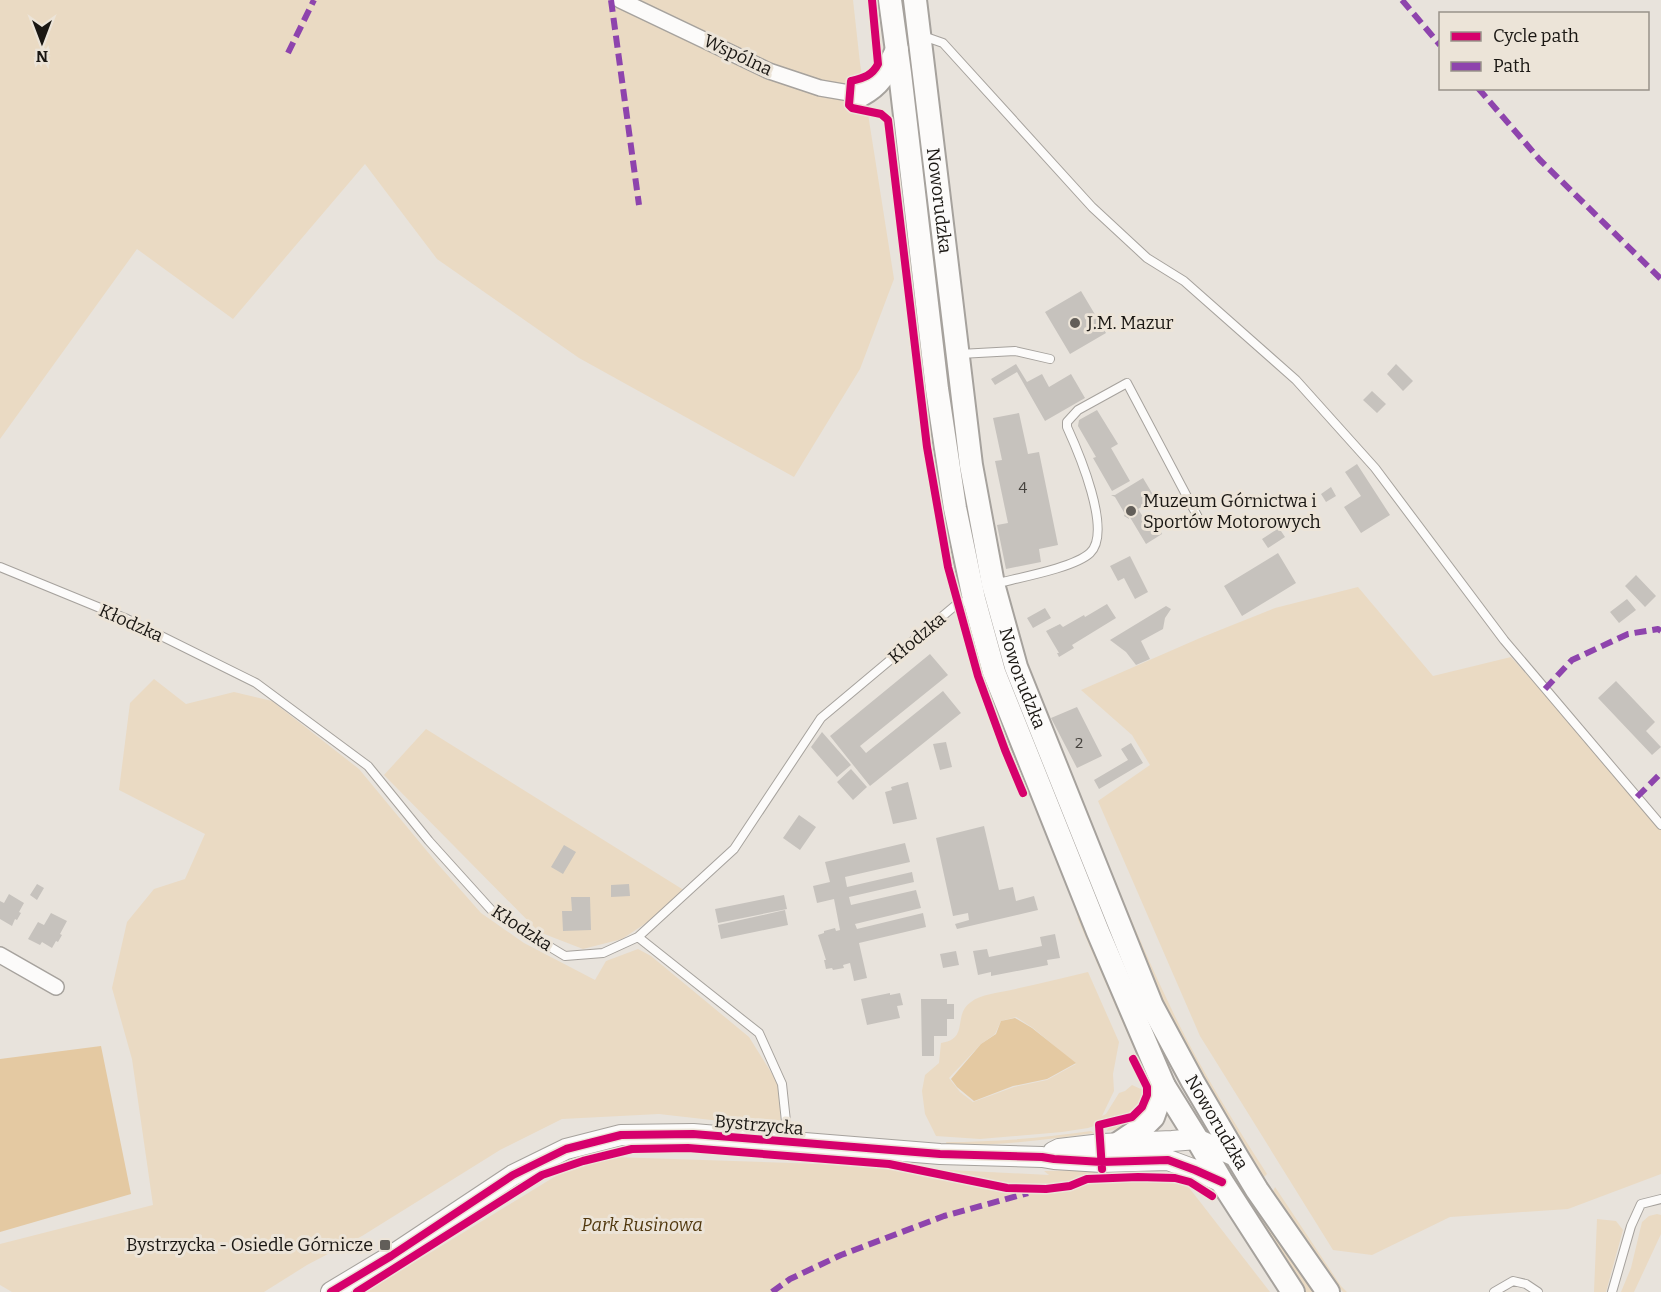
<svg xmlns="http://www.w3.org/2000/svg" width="1661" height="1292" font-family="Bitter,serif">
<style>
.green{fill:#eadac3;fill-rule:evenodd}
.water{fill:#e4c9a2}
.building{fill:#c6c2bd}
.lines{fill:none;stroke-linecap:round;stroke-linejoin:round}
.service-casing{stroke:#a6a29d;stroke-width:10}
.minor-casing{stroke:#a6a29d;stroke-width:18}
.tertiary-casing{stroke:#a6a29d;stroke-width:22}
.secondary-casing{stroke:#a6a29d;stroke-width:26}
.service{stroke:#fcfbfa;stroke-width:8}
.minor{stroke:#fcfbfa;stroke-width:15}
.tertiary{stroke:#fcfbfa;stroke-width:20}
.secondary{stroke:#fcfbfa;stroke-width:22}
.quiet{stroke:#8e44ad;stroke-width:6;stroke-dasharray:12 6;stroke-linecap:butt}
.cycleway-casing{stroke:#ece4d8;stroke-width:11}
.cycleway{stroke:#d6006c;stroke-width:8}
.poi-dot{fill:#625e59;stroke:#ece4d8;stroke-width:2}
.labels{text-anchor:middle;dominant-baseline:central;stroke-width:6;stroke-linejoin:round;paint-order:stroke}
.number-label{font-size:15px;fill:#45423e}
.street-label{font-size:18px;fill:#1a1713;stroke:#ece4d8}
.poi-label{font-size:18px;fill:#1a1713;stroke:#ece4d8;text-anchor:start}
.park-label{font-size:18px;font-style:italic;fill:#51380e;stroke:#ece4d8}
</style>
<rect width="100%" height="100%" fill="#e8e3dc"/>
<path class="green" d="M0,0H853L860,63L894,279L860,369L794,477L579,358L437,259L365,164L233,319L137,249L0,439Z
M1358,587L1433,676L1511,657L1661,825V1174L1568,1209L1450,1217L1372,1255L1333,1250L1200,1036L1098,801L1150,765L1132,735L1081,690L1200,638L1275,608Z
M154,679L186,704L234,692L272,701L359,769L436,862L481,913L524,943L595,980L606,961L638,949L651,956L749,1037L779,1085L781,1128L659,1114L562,1119L500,1150L362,1236L307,1265L264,1292H12L0,1285V1244L153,1205L132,1059L112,988L127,922L154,889L185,879L205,834L119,790L130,703Z
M426,729L690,894L622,939L583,949L539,932L384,775Z
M1078,788C1108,861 1136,936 1171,1008C1198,1065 1233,1121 1267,1174L1264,1177L1211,1090L1166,1009L1143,962L1076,789Z
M1077,917L1084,921L1154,1082L1152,1108L1122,1128L1107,1131L1109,1125C1126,1121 1142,1119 1148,1100C1150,1095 1151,1092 1150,1086Z
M1088,972L1119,1042L1113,1074L1114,1091L1102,1116L1106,1114L1119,1093L1125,1091L1132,1085L1143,1090L1141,1107L1132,1116L1115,1119L1088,1128L1062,1132L980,1139L936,1136L925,1114L922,1091L925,1075L939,1063L941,1043C970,1039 952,1015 971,1002C981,994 998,993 1011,990C1037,984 1063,978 1088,972ZM1016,1017L1033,1028L1076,1064L1047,1080L1014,1087L973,1102L960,1092L949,1078L981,1044L995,1034L1001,1021Z
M1091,1131L1094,1133C1045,1140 996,1146 947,1145L946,1142C995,1142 1043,1138 1091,1131Z
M613,1157L850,1165L1049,1175L1044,1171L1096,1170L1095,1174L1093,1175L1074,1176L1171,1182L1187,1185L1270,1292H366L564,1171Z
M1275,1187L1341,1286L1347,1292H1343L1334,1283L1273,1191Z
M1252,1203L1318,1292H1304L1247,1206Z
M1657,1214L1661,1215V1234L1634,1292H1621L1631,1268L1642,1222L1649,1216Z
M1597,1219L1616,1221L1623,1230L1606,1292H1594Z"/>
<path class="water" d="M1015,1018L1032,1028L1076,1063L1047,1079L1013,1086L974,1101L957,1087L951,1079L981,1044L996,1034L1001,1021Z
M101,1046L131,1194L0,1232V1059Z"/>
<path class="building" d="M1081,291L1106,333L1070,354L1045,312Z
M1016,364L1027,382L1042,374L1049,387L1071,374L1085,398L1045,421L1017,372L995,385L991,379Z
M1396,364L1413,381L1403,391L1387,374Z
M1372,391L1386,404L1377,413L1363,400Z
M1097,410L1118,444L1111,448L1130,481L1112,491L1093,458L1096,457L1078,426L1079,420Z
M1019,413L1028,454L1039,452L1058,545L1039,549L1041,562L1006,569L997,525L1008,523L995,461L1002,460L993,418Z
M1357,464L1390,515L1361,533L1344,507L1361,496L1345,472Z
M1143,478L1155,498L1151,501L1154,506L1149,509L1146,504L1138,509L1148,525L1155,521L1162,534L1146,544L1128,514L1129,519L1124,516L1125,514L1115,497L1111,495H1115Z
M1331,487L1336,496L1326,502L1321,494Z
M1279,528L1285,537L1268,548L1262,539Z
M1278,553L1296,583L1242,616L1224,586Z
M1130,556L1148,592L1135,599L1124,578L1118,581L1110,566Z
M1636,575L1656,596L1645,607L1625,586Z
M1627,599L1636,610L1619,623L1610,612Z
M1107,604L1116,618L1072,645L1074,648L1059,657L1057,653H1059L1046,631L1060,624L1063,627L1084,615L1085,617Z
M1166,606L1171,609L1165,618L1163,629L1141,641L1150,659L1136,665L1126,652L1110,640Z
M1045,608L1051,618L1033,628L1027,618Z
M930,654L948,675L860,746L866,753L943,691L961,713L870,786L830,736Z
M1616,681L1655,722L1646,731L1661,747L1652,755L1598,698Z
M1077,707L1102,756L1077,768L1051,718Z
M822,732L851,765L837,777L811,747Z
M946,742L952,767L940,770L933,744Z
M1131,743L1143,763L1099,789L1094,780L1128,760L1121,749Z
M851,769L867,787L853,800L837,782Z
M908,782L917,819L893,824L885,792L892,790L891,787Z
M799,815L816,827L800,850L783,838Z
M984,826L999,890L1013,887L1016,901L1034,896L1038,910L957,929L955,924L969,920L968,913L953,916L936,838Z
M905,843L910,862L845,877L847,887L912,872L914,882L849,897L851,905L916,890L921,908L855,924L857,929L923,913L926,927L859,943L867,978L854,981L850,963L843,965L844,968L833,970L832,968L826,969L824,960H826L818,935L824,933V931L835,928L836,931L840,930L834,899L817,903L813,886L830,882L825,862Z
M564,845L576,852L563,874L551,867Z
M37,884L44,888L37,900L30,895Z
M629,884L630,896L611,897V885Z
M9,894L24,903L19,912L21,913L17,920L15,919L12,926L0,919V901L4,903Z
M784,895L787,909L718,923L715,909Z
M571,897H590L591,930L563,931L562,911H572Z
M785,910L788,925L721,939L718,925Z
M51,913L67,921L60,934L62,935L58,942L56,941L52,948L42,942L40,945L28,939L38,922L44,925Z
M1055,934L1060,958L1047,960L1048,965L991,976V972L978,975L973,951L987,949L989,957L1042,946L1040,937Z
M956,951L959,965L943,968L940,954Z
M890,993V995L900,993L903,1005L897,1006L900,1018L867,1025L861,999Z
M921,999H947V1004H954V1019H947V1036H934V1056H922Z"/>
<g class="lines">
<defs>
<path id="service" d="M923,36L943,43L1092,207L1147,258L1184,281L1296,380L1375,468L1504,640L1661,825
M960,354L1015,351L1050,359
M0,567L127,619L256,683L368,766L429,841L494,913L565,956L603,953L638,937L734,849L821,718L957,604L970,600
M994,584C1017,578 1074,568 1090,553C1113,532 1078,451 1067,427V422L1078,410L1127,383L1201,523
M638,937L759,1033L782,1084L787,1131V1142
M1494,1292L1513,1281L1526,1284L1538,1292
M1612,1292L1631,1226L1641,1204L1661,1199"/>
<path id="minor" d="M620,0L769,71L820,88L861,95
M0,955L56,987"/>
<path id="tertiary" d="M1053,1152L1059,1149L1102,1144L1172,1141L1197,1139L1237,1157
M331,1292L391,1256L513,1175L566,1149L621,1135L693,1134L940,1154L1042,1157L1054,1159L1102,1162L1168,1160L1195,1170L1222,1182"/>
<g id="secondary">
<path d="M890,0L900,73L937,389L955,508L974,599L994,672L1098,932L1164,1086L1197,1139L1222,1182L1293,1292"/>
<path id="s1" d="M915,0L971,465L993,584L1016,667L1152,1006L1193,1082L1237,1157L1257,1190L1328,1292"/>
<path d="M861,95C882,84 887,70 897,50"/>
<path d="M1119,1143L1144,1126L1153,1117L1164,1086"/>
</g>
</defs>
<use href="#service" class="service-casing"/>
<use href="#minor" class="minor-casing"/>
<use href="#tertiary" class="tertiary-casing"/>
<use href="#secondary" class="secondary-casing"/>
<use href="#service" class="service"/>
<use href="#minor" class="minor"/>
<use href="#tertiary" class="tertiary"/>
<use href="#secondary" class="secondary"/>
<path class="quiet" d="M611,0L639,205
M1402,0L1440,45
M288,53L314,0
M1478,88L1540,160L1661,279
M1545,689L1572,660L1628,634L1658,629L1661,631
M1637,797L1661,773
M772,1292L790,1279L841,1255L944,1216L1028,1193"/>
<defs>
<path id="cycleway" d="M872,0L878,64C872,76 863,78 851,81L849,105L852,108L881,114L888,120L927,447L948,567L978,676L1005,750L1023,793
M1102,1169L1099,1125L1132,1117L1142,1107L1147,1095V1087L1133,1059
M331,1292L391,1256L513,1175L566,1149L621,1135L693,1134L940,1154L1042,1157L1054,1159L1102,1162L1168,1160L1195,1170L1222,1182
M357,1292L542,1175L583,1161L632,1149L688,1148L889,1164L1007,1188L1046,1189L1070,1186L1087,1179L1138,1177L1175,1178L1190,1182L1212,1196"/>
</defs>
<use href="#cycleway" class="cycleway-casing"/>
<use href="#cycleway" class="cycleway"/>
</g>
<g class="poi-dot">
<circle cx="1075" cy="323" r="6"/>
<circle cx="1131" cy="511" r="6"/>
<rect x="379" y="1239" width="12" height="12" rx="3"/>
</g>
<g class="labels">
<g class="number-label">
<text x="1023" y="488">4</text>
<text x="1079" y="743">2</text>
</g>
<g class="street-label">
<text transform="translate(738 55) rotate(25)">Wspólna</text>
<text stroke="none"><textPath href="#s1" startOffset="202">Noworudzka</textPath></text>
<text transform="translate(131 623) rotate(24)">Kłodzka</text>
<text transform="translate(917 638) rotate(-40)">Kłodzka</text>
<text stroke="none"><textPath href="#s1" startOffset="688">Noworudzka</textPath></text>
<text transform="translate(522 928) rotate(33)">Kłodzka</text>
<text stroke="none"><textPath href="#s1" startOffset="1174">Noworudzka</textPath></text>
<text transform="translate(759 1125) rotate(5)">Bystrzycka</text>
</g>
<g class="poi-label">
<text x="1087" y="323">J.M. Mazur</text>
<text x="1143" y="501">Muzeum Górnictwa i<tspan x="1143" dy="21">Sportów Motorowych</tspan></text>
<text x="373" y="1245" text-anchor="end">Bystrzycka - Osiedle Górnicze</text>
</g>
<g class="park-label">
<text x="642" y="1225">Park Rusinowa</text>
</g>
</g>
<rect x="1439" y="12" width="210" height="78" fill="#ece4d8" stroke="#989289" stroke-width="1.5"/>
<rect x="1451" y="32" width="30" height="9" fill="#d6006c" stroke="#989289" stroke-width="1.5"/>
<text x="1493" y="42" font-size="18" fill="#1a1713">Cycle path</text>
<rect x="1451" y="62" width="30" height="9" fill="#8e44ad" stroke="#989289" stroke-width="1.5"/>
<text x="1493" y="72" font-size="18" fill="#1a1713">Path</text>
<g transform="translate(42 42) rotate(180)" stroke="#ece4d8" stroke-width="4.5" paint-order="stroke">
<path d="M0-4.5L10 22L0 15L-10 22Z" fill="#1a1713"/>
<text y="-9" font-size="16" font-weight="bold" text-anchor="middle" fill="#1a1713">N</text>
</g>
</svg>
